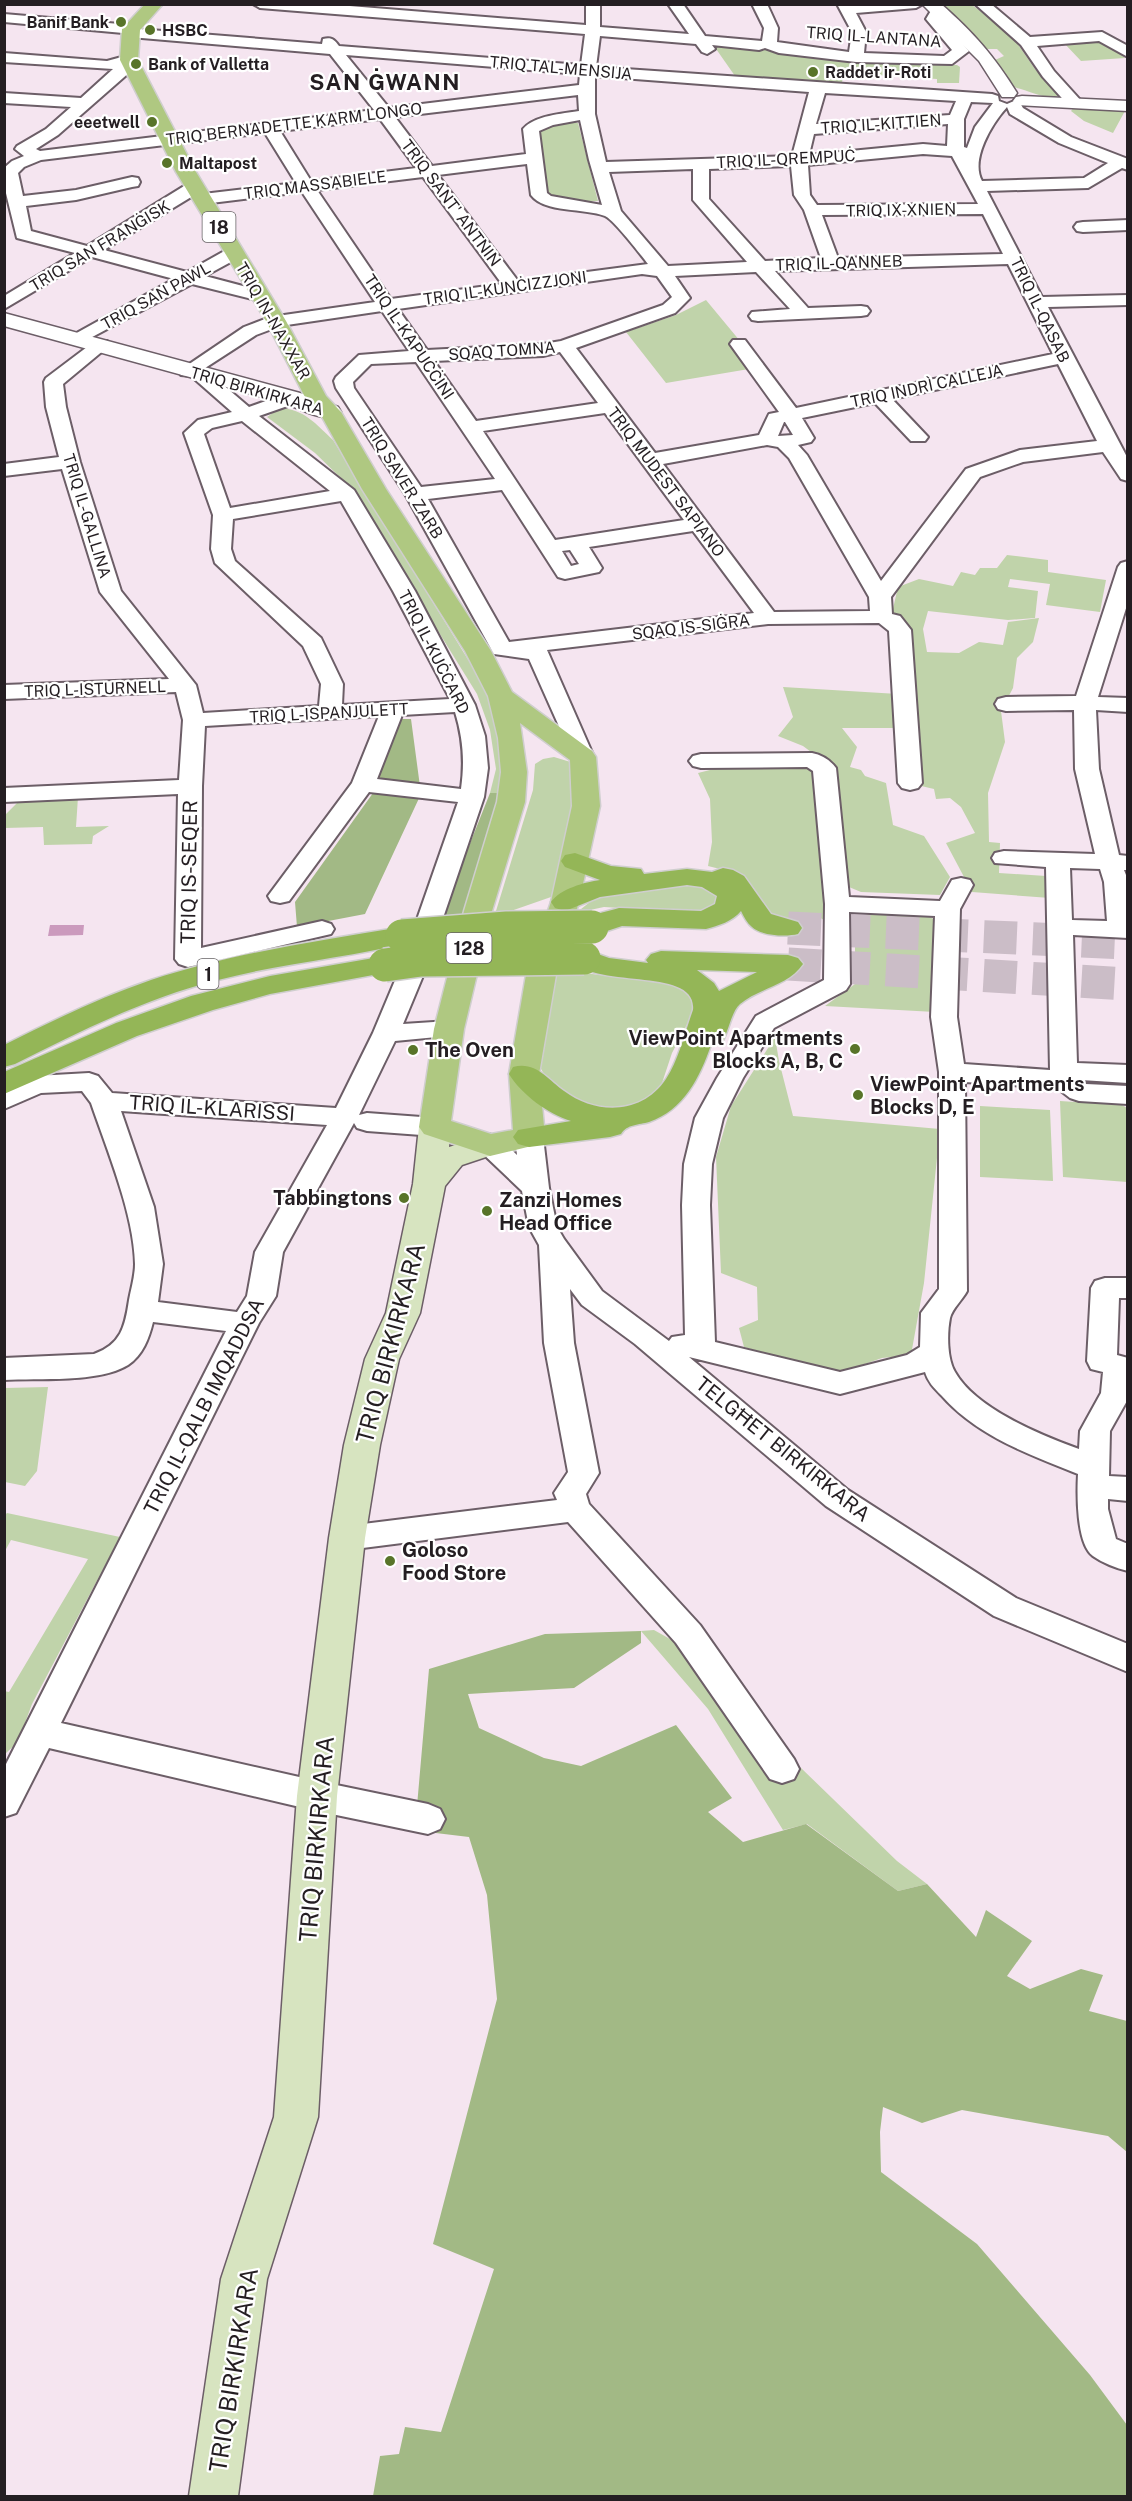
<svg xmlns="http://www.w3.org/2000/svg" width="1132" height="2501" font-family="'Public Sans',sans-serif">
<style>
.green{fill:#c0d3aa}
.forest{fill:#a2b985}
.water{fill:#cb9abd}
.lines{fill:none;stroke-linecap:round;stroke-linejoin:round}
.trunk-tunnel{stroke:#cbbdc7;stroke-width:33;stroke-dasharray:33 16;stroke-linecap:butt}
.minor-casing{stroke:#6c5e67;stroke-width:4}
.tertiary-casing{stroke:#6c5e67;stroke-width:3}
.secondary-casing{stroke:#6c5e67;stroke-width:3}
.primary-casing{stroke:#cfcece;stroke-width:3}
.trunk-casing{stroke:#cfcece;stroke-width:3}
.minor{fill:#fff;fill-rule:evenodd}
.tertiary{fill:#fff;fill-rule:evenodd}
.secondary{fill:#d7e4c0;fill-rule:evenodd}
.primary{fill:#afc881;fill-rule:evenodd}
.trunk{fill:#94b657;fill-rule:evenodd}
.trunk-bridge-casing{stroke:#cfcece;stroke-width:36;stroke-linecap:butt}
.trunk-bridge{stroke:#94b657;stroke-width:33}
.poi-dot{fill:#587429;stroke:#fff;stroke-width:2}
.labels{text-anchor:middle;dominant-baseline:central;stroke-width:4.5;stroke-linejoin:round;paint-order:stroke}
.far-poi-label{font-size:16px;font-weight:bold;fill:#241e22;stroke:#fff;text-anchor:start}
.far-street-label{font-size:16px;fill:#241e22;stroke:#fff}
.shield{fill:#fff;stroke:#666264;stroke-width:1.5}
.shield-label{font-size:18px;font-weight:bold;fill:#241e22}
.street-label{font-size:20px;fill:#241e22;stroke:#fff}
.poi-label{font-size:20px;font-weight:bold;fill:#241e22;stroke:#fff;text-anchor:start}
.far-district-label{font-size:22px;font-weight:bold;letter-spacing:1.5px;fill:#241e22;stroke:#fff}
.near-street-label{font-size:24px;fill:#241e22;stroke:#fff}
</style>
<rect width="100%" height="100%" fill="#f5e5f0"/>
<path class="green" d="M942,5H972L994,21L1015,40L1035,69L1058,95L1055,98C1040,97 1027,90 1013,87L995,60L1004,56L997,49H985Z
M1096,40L1105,41L1125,58L1081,61L1064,43Z
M717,43L859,60L957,65L960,67L959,83H937V79L845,73L841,85L735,76L714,46Z
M1074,107L1126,109L1113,133L1084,121L1071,111Z
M558,120L578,123L598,201L570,202L548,196L537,128Z
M706,300L740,341L731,342L749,369L666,383L626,332L676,315Z
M280,408C304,409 316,424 333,440L488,692L504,730L506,793H490L496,769L490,730L477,694L347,484L315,453L267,417Z
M1007,555L1048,560V572L1106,580L1100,612L1046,605L1050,584L1010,579L1008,587L1038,591L1035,618L1008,620L928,611L923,629L927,652L959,653L979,642L1003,645L1008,622L1039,618L1033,642L1017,658L1013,688L1001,711L1005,742L988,793L989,842L1000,843L999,873L1046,876L1050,898L972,892L946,843L975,833L961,807L950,798L936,799L934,789L917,785L903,623L892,613L898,587L919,579L953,586L961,572L975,575L980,568H997Z
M783,687L898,694L894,728H842L857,747L850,767L861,770L865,776L886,783L893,825L924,836L950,877L940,895L861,892L849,887L834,769L803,746L778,736L793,717Z
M554,757L577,764L579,775L571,778L575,809L551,897L505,913L496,911L533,790L535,764L543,759Z
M718,768L812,769L830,924L816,915L798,913L792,920L764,919L732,872L708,866L712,842L710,799L698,773Z
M78,797L76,827L109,826L93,836L92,844L44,845L43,827L5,828V815L18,802Z
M689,882L708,883L723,902L703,913L604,907L576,913L595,898Z
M859,915H927L938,922L935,1012L825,1006L855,984V921Z
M554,969L638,980L674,982L688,988L695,1009L672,1053L661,1086L649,1098L626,1108L575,1106L553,1091L539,1065Z
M775,1037L779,1061L793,1116L940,1129L924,1283L911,1355L882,1358L836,1374L744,1347L739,1328L758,1320L757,1287L721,1273L716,1157L731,1106Z
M1060,1101L1122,1105L1127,1108V1182L1063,1177Z
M980,1106L1050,1110L1053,1181L980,1177Z
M48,1387L37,1471L25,1486L5,1482V1388Z
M7,1513L120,1537L32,1704L18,1742L5,1754L4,1691L9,1692L88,1559L11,1540L5,1551V1515Z
M654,1630L686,1648L777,1777L800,1767L897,1861L927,1884L898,1891L807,1824L783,1830L708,1709L641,1631Z"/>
<path class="forest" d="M394,719H411L421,794L365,914L297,927L295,902L373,793Z
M490,793H506L470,917L440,919Z
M641,1631V1643L574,1688L468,1694L479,1728L544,1758L581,1766L676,1725L732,1798L708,1812L743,1842L806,1824L898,1891L927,1884L976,1937L986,1910L1032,1941L1007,1976L1030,1989L1081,1969L1103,1975L1089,2011L1127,2021V2152L1108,2136L962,2110L922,2123L883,2107L880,2132L881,2172L977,2244L1090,2375L1127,2425V2496H373L380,2456L399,2454L405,2427L441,2432L494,2269L433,2244L497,1999L487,1895L469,1837L419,1831L417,1806L429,1669L545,1634Z"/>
<path class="water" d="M50,925H84L83,935L48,936Z"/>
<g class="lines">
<path class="trunk-tunnel" d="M788,928L1128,943
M788,964L1128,984"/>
<defs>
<path id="minor" d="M253,4H325L586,25V4H600V27L689,34L668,4H683L705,36L762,41L764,28L752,4H767L778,28L777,42L849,52L852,32L837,4H923L916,8L856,13L866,32L864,53L944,56L952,50L926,19L932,9L937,8L944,12L941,19L969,51L952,64L856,62L779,53L765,48L759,50L712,45L715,49L707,54L702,52L696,44L600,36L596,67L992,94L998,96L999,101L1007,104L1014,101L1020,103L1023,108L1071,137L1128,159V170L1122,168L1088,188L987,191L1042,297L1128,295V305L1048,307L1128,459V481L1121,479L1103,452L1023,462L980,477L891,597L892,614L900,616L911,630L922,783L918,788L910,790L902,788L898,783L889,631L879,623L768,624L547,650L594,757L591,762L583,764L575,762L529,659L494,654L405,494L336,388L334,381L336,377L359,355L409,351L382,311L280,326L256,335L202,370L207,371L249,407L285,394H299L301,398L299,402L259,416L354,490L415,591L475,705L485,736L488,768L484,797L425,971L403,1024L449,1021L458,1023L462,1029L458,1035L395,1041L359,1115L367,1113L435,1118L445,1121L449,1127L445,1133L435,1136L367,1131L357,1128L354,1123L283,1252L276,1296L259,1323L61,1723L317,1781L428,1804L440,1809L445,1819L440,1829L428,1834L317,1811L49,1748L16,1813L4,1817V1768L226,1331L153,1322C149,1338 143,1355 128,1365C99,1383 39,1378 4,1380V1358L94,1354C121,1344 125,1327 129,1300C131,1289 135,1276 135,1264C134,1214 107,1150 91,1103L82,1091L41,1093L4,1109V1089L36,1076L89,1073L98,1076L112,1093L336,1108L373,1033L399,971L458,802L369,792L289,901L280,903L271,901L268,896L352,783L379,716L205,726L202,786L201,948L322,921L331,924L334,929L331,934L188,967L179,964L175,959L178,794L4,802V788L179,780L183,720L176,692L4,699V685L169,679L100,592L62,469L4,476V464L59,457L46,407L44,382L46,378L95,341H107L110,345L63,384L66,407L80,462L121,591L196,685L203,713L319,706L321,684L303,646L215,563L211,549L213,515L184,433L198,420L232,412L191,376L181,375L179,371L244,327L270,317L375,302L302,192L203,204L195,199L203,194L296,183L265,133L41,160L24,167L18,173L23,196L76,190L132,177L138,178L140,182L138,186L132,187L76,200L26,206L31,231L87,246L189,183H201L203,187L201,191L104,250L187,272L228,249H240L243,253L240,257L205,276L266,292L269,296L266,300L260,301L192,284L79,344L73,343L70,339L73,335L174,279L92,257L4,309V296L75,253L17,238L4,185V168L12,161L24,156L15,149L17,146L46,129L71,107L4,103V93L81,98L113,69L4,62V53L107,61L129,55L134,57L139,64L58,135L36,149L40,151L374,110L330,54L130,37L123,33L4,22V14L131,25L138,29L322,44L323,39C331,37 334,39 339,46L581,65L585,34L260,8ZM346,55L580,74L579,85L389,108ZM595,76L809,92L792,156L606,162L595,114ZM825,93L956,101L950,115L816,124ZM578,95L579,111C562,114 535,115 523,129L526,154L432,166L395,117ZM971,102L993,103L975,127L967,148L964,147V119ZM1007,107L1010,114L1059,143L1108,163L1084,178L982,181C970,159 992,124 1007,107ZM380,119L416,168L311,181L280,131ZM580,120L589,160L602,205L551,196L547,193L539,131L553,125ZM948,124L947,146L923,144L809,155L814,134ZM923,154L952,156L978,204L817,205L810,195L808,165ZM527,164L531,195C544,213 585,208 605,216C613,219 641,255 648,264L518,281L438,175ZM791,166L794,195L804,210L821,258L765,261L709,199V169ZM693,169V200L747,262L668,266L621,211L609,172ZM423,177L502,284L391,299L317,190ZM983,214L1003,254L838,258L822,215ZM1008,264L1053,354L796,408L745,340H733L730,344L779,412L769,414L759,435L655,453L576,348L675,313L690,298L675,276L756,272L790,309L752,312L749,316L752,320L758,321L861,316L867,315L870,311L867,307L861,306L808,308L775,271ZM642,274L657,276L672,297L663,305L561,341L543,344L427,350L398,309ZM560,352L598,403L476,421L434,361L543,356ZM416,362L495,479L421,487L354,388L353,382L371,364ZM1058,364L1097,441L1020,450L966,469L881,581L807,455L798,445L811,442L814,438L802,418L875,403L911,441H925L928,437L892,399ZM605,413L684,520L555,540L483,431ZM242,421L330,491L230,508L204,434L212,428ZM784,422H785L793,435L778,436ZM767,445L778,447L789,458L869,597L870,611L774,612L663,464ZM502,490L558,577L565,579L599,572L602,568L589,547L693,531L754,613L509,642L428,499ZM341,501L393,591L450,699L342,705L343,684L321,638L235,561L231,549L233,519ZM570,550L579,564L571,566L562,551ZM455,712C463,738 465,761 461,789L377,779L402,715ZM121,1111L327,1125L255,1252L247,1296L237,1312L158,1302L163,1264L154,1207Z
M975,4H991L1030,37L1102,32L1128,46V57L1099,41L1037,46L1054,71L1083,103L1081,106H1069L1043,77L1021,45Z
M1128,220V230L1083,232L1077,231L1074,227L1077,223L1083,222Z
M1128,561V602L1098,697L1128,698V712L1096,710L1099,769L1119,855L1128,856V870H1124L1128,880V938L1073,935L1077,1063L1128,1065V1083L1081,1080L1086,1084L1128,1086V1104L1079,1101L1070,1098L1057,1088L965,1082L967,1291C963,1299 952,1309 950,1318C947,1333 947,1359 955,1372C976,1409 1041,1435 1079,1449L1080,1431L1101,1393L1103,1372L1091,1369L1087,1361L1091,1288L1095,1281L1105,1278H1128V1298H1119L1117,1355L1128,1358V1399L1110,1431L1109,1476L1128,1477V1501L1108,1499V1509L1116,1539L1128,1544V1571C1116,1568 1103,1563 1093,1556C1076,1544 1077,1492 1078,1474C1028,1454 977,1436 941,1395C934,1388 928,1382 925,1372L840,1394L689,1357L848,1490L1016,1598L1128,1644V1672L994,1616L826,1506L635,1344L582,1305L570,1289L574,1343L599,1473L586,1494L589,1504L700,1625L794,1759L799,1769L794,1779L782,1783L770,1779L676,1643L568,1522L347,1550L336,1547L331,1538L336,1529L347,1526L557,1500L554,1493L568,1472L544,1343L539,1245L529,1227L522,1191L480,1151L476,1145L480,1139C498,1134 505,1144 517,1155L515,1137L519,1131L529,1128L539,1131L543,1137L549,1188L557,1227L564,1239L602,1291L669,1341L672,1337L685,1335L682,1205L684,1164L695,1118L717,1078L756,1016L824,980L825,904L813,771L807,767L701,768L693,766L689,761L693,756L701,754L812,753C822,755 830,760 836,768L849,897L940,901L952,880L961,878L970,880L973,885L960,909L957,1017L964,1064L1050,1070L1046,867L995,863L992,858L995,853L1004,851L1095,854L1075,769L1074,710L1006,711L998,709L995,704L998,699L1006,697L1076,696L1118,567L1121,563ZM1070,868L1100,869L1104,882L1107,921L1072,920ZM849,912L935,916L931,1017L939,1072V1289L921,1313L920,1347L907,1355L840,1372L715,1342L710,1205L712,1164L723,1118L743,1078L774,1028L846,990L850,984Z"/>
<path id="tertiary" d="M922,4H941C974,33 994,56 1017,93L1014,97H1002L979,61Z
M1022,96L1128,101V111L1016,105L1013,101L1016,97Z
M4,313L300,393L338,407L341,412L338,417C321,421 300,409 284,403L4,326Z"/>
<path id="secondary" d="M435,1117L446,1120L451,1127L449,1147L490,1134L501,1138L506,1145L501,1152L462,1165L445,1186L420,1313L399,1359L380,1445L365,1538L337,1796L318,2117L267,2279L238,2496H189L221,2279L274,2117L297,1796L329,1538L344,1445L365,1359L386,1313L413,1184L419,1127L424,1120Z"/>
<path id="primary" d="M145,4H163L140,30L138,60L196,172L286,321L326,396L341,412L386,489L491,651L512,692L592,751L596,757L600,806L579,902L556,975L539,1074L545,1137L540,1144L490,1156L424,1134L419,1127L434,1029L464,911L497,802L501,772L498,738L488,696L465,651L362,489L321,415L306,399L266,321L176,172L120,60L122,29ZM520,723L570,760L572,806L551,902L526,975L509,1074L513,1130L491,1134L451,1121L464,1029L492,911L525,802L527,772Z"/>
<path id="trunk" d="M575,853L611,866L641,869L644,874L687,869L712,872L723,868L733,870L744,876L771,914L798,922L802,928L798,934C786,937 762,936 752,927C747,923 744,917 741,911C733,921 718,926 706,929L622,926L592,936L582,933L578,927C585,915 606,912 619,908L701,911L715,904L717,896L702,887L687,885L600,897L565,911L555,908L551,902C560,889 585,882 600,880L565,867L561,861L565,855Z
M402,927L412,930L416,936L412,942C348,958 282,963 218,980C146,998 81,1031 15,1064L4,1067V1045C52,1021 101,997 151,980C232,953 318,941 402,927Z
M584,949L609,958L648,963L646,960L651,954L661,951L788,955L798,958L803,964C788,986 759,988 740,1004C731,1012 729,1031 722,1042L711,1045C700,1077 684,1110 649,1122C639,1125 627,1124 621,1134L610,1137L529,1147L518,1144L513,1137L518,1130L571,1121C548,1114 521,1094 509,1074L513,1067C536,1061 547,1079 564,1091C596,1115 642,1115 666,1079C679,1059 685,1032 693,1010C698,965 592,991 569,958L574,952ZM697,970L757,972L719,991L714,983Z
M385,956L395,959L400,965L395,971L270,994L213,1010L137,1036L4,1094V1072L116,1023L191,996L270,976Z"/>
</defs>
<use href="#minor" class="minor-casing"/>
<use href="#tertiary" class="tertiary-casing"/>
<use href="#secondary" class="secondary-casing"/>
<use href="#primary" class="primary-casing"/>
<use href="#trunk" class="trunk-casing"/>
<use href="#minor" class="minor"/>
<use href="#tertiary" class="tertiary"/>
<use href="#secondary" class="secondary"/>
<use href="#primary" class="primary"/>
<use href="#trunk" class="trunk"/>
<defs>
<path id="trunk-bridge" d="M402,936L507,928L592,927
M385,965L421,960L584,958"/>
</defs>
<use href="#trunk-bridge" class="trunk-bridge-casing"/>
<use href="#trunk-bridge" class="trunk-bridge"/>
</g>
<g class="poi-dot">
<circle cx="121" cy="22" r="6"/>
<circle cx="150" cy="30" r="6"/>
<circle cx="136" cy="64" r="6"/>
<circle cx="813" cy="72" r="6"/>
<circle cx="152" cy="122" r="6"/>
<circle cx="167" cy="163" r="6"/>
<circle cx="855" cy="1049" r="6"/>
<circle cx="413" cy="1050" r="6"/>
<circle cx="858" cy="1095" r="6"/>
<circle cx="404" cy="1198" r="6"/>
<circle cx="487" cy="1211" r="6"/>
<circle cx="390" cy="1561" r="6"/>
</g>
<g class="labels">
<g class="far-poi-label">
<text x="109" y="22" text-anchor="end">Banif Bank</text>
<text x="162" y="30">HSBC</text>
<text x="148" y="64">Bank of Valletta</text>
<text x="825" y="72">Raddet ir-Roti</text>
<text x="140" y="122" text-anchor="end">eeetwell</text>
<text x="179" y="163">Maltapost</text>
</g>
<g class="far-street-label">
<text transform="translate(874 37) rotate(4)">TRIQ IL-LANTANA</text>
<text transform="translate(561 68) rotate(5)">TRIQ TAL-MENSIJA</text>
<text transform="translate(294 124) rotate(-7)">TRIQ BERNADETTE KARM LONGO</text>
<text transform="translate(881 124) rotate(-4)">TRIQ IL-KITTIEN</text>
<text transform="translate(786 159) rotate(-3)">TRIQ IL-QREMPUĊ</text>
<text transform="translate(315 185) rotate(-7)">TRIQ MASSABIELE</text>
<text transform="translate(451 203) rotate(53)">TRIQ SANT' ANTNIN</text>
<text transform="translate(901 210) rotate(-1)">TRIQ IX-XNIEN</text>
<text transform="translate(100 246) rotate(-31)">TRIQ SAN FRANĠISK</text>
<text transform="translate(839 263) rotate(-2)">TRIQ IL-QANNEB</text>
<text transform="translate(505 288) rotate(-8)">TRIQ IL-KUNĊIZZJONI</text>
<text transform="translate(156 296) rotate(-29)">TRIQ SAN PAWL</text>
<text transform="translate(1040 310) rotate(64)">TRIQ IL-QASAB</text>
<text transform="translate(273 321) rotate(60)">TRIQ IN-NAXXAR</text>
<text transform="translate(409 337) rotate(56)">TRIQ IL-KAPUĊĊINI</text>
<text transform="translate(502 351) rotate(-4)">SQAQ TOMNA</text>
<text transform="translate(927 386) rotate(-12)">TRIQ INDRÌ CALLEJA</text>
<text transform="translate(257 391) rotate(16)">TRIQ BIRKIRKARA</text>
<text transform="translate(402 478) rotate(58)">TRIQ SAVER ZARB</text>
<text transform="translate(666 482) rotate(53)">TRIQ MUDEST SAPIANO</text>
<text transform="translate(87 516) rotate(73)">TRIQ IL-GALLINA</text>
<text transform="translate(691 627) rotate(-7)">SQAQ IS-SIĠRA</text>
<text transform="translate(434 652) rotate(63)">TRIQ IL-KUĊĊARD</text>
<text transform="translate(95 689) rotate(-2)">TRIQ L-ISTURNELL</text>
<text transform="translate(329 713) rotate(-3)">TRIQ L-ISPANJULETT</text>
</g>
<g class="shield">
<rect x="202.5" y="212" width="33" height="30" rx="4.5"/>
<rect x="446.5" y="933" width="45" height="30" rx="4.5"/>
<rect x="197.5" y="959" width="21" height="30" rx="4.5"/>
</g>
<g class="shield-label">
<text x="219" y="227">18</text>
<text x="469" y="948">128</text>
<text x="208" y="974">1</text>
</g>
<g class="street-label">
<text transform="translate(189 872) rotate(-89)">TRIQ IS-SEQER</text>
<text transform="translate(212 1108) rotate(4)">TRIQ IL-KLARISSI</text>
<text transform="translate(204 1406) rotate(-63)">TRIQ IL-QALB IMQADDSA</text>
<text transform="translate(783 1449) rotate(39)">TELGĦET BIRKIRKARA</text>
</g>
<g class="poi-label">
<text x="843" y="1038" text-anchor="end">ViewPoint Apartments<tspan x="843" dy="23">Blocks A, B, C</tspan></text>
<text x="425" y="1050">The Oven</text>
<text x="870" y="1084">ViewPoint Apartments<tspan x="870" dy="23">Blocks D, E</tspan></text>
<text x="392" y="1198" text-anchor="end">Tabbingtons</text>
<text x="499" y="1200">Zanzi Homes<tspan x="499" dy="23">Head Office</tspan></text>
<text x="402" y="1550">Goloso<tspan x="402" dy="23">Food Store</tspan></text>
</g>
<g class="far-district-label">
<text x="385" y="82">SAN ĠWANN</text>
</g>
<g class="near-street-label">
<text transform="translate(390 1343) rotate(-75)">TRIQ BIRKIRKARA</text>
<text transform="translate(316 1839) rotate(-85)">TRIQ BIRKIRKARA</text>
<text transform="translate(233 2370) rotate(-81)">TRIQ BIRKIRKARA</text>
</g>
</g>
<rect width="1132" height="2501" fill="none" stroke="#241e22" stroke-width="12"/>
</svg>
